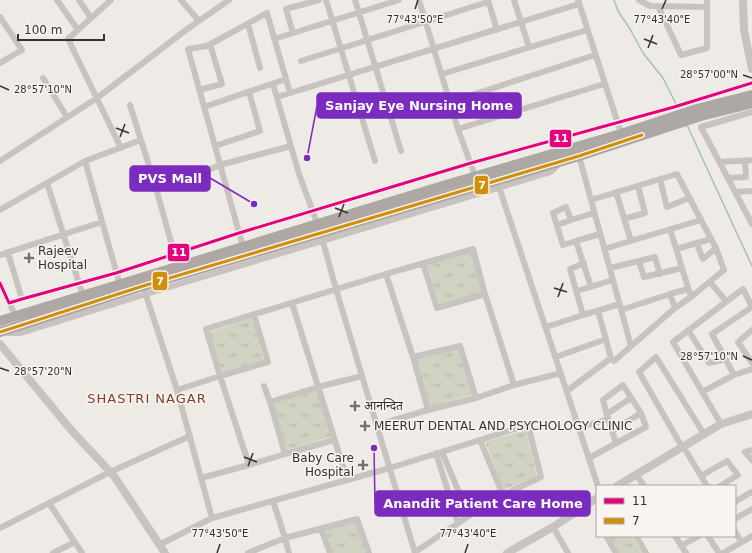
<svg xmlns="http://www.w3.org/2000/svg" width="752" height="553" font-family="'DejaVu Sans','Noto Sans Devanagari',sans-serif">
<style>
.park{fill:url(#park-tufts)}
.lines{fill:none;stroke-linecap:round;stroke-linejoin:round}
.stream{stroke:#a4bfbd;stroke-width:1.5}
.minor{stroke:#c8c3bf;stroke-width:6}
.tertiary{stroke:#c8c3bf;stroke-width:8}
.trunk{stroke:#ada8a4;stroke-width:10}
.bus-1-casing{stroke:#f9f4ef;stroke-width:6}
.bus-2-casing{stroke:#f9f4ef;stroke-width:6}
.bus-1{stroke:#e5007d;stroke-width:3}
.bus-2{stroke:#d18e09;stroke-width:3}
.ticks{fill:none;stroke:#39302d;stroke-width:1.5}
.poi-dot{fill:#78716e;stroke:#f9f4ef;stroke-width:1.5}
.labels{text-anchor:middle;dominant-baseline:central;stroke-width:3;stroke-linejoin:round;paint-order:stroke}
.poi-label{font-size:12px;fill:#39302d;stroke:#f9f4ef;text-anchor:start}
.neighbourhood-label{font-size:13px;letter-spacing:1px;fill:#803d2e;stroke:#f9f4ef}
.ticks-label{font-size:10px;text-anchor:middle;fill:#39302d;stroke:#f9f4ef;stroke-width:3;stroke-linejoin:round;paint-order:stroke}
.leader{fill:none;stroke:#7b2cbf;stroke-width:1.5}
.callout-dot{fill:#7b2cbf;stroke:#f9f4ef;stroke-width:1.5}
.callout{fill:#7b2cbf;stroke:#7b2cbf;stroke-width:1.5}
.callout-label{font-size:13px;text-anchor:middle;font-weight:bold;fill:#fff}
.line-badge{stroke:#f9f4ef;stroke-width:1.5}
.badge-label{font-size:11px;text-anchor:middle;font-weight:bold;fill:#fff}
</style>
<defs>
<pattern id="park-tufts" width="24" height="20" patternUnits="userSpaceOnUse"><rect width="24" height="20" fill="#d0d3c2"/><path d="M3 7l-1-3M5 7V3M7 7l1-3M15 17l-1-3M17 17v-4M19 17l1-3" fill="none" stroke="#b3b5a7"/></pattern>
</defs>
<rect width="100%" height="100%" fill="#eeeae6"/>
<path class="park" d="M472,252L483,293L439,304L427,265Z
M252,318L264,361L222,372L209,332Z
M459,348L472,395L430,407L416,359Z
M317,389L331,437L287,450L273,404Z
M526,430L537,476L504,490L485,442Z
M356,522L366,553H332L324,530Z
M623,536H632L642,553H619L613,542Z"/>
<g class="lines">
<path class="stream" d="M614,0L618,11L630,29L643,53L663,78L676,104
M687,125L752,266"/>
<path class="minor" d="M57,0L78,30
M79,0L91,18
M111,0L68,39L121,148
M181,0L199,21
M326,0L375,161
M355,0L401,151
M419,0L458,129L475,176
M488,0L497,30
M514,0L529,47
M578,0L622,136
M639,0L650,6L707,7V0
M658,6L681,55L707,48V7
M0,17L22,50L0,63
M248,24L260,68
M293,33L286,9L319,0
M274,39L399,0
M301,61L488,2
M442,74L587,30
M43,78L67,117
M273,84L299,174L317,223
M199,90L222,84L210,44
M277,97L579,4
M450,102L595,55
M130,105L156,188L178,267
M204,107L286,79
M752,112L701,127L752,224
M458,129L604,84
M215,146L260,131L249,92
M579,156L631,346
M0,161L97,98L186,30L229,0
M720,162L752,160
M728,178L746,177L745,161
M660,179L667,207L689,198
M47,183L83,296
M498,184L598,486
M156,188L188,178L220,165L291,146
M616,192L631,241
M736,192L752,191
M591,200L677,174L701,220
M0,210L85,161
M624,219L645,213L638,186
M557,225L571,220
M322,238L336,289L415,553
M576,241L600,234
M697,244L703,259L716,248
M243,247L188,49L207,46L267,13L290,93
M604,249L701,220L716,248L724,270L691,297
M676,249L711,239
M8,253L22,299
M0,255L102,222
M584,263L570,269L583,315L620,304
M610,268L639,261
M386,274L473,249L485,294L437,308L423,263
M660,274L655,257L639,261L644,277L682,268
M710,282L726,301
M0,283L9,303L22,299L116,273L239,233L471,163L674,107L752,83
M120,285L85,161L141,140
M143,286L177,390L212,518L390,468L528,425L541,477L503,495L480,440
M591,287L576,241L563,245L553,213L566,207L571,220L594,213
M577,291L613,280
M670,294L688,289
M9,303L16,317
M292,303L347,479
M621,310L670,294L675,308
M598,311L611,358L614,361L675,308L691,297L670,229
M254,315L268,362L220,376L206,329L386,274L413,357L460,346L476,398L428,410L413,357
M546,327L583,315
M688,330L709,363L725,359
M752,330L738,342L752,363
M8,333H21L146,294L551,172L559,164
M556,357L606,339
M734,375L712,334L752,307
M514,385L561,373
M264,386L270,402
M177,390L220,376L249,465L285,454
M567,391L611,358
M702,392L734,375L752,369
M476,398L514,385L485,294
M607,414L631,398
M608,419L616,443
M721,424L673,342L743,289L752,307
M377,425L428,410
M579,428L608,419L603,400L623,385L641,413L646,427L589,458
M612,431L641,413
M334,440L285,454L270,402L318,387L362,376
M683,446L707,486
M682,447L639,372L656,357L704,434
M752,450L745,452L752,460
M436,453L458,523
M636,474L644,486
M701,476L727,461L738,475L720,486
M201,478L249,465
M273,501L285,538L357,519L369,553
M735,502L751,492L752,493
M49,503L82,553
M735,519L752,509
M553,527L568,553
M0,528L110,472L190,436
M321,529L330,553
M735,531L741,542
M606,536L609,541L617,536
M636,536L646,553
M675,536L686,553
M708,536L719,553
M609,541L616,553
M159,545L212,518
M681,546L699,536
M415,552L469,516L442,452
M53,553L75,542
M248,553L285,538L289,553
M723,553L752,536"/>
<path class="tertiary" d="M743,0L744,30L752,69
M0,344L72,431L114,476L165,553
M617,486L721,424L752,414
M507,553L553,527L597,498"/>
<path class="trunk" d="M0,321L446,185L621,134L697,109L752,95
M0,332L143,286L579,156L701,116L752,103"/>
<defs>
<path id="bus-1" d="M0,283L9,303L22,299L116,273L239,233L471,163L674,107L752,83"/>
<path id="bus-2" d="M0,332L143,286L579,156L642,135"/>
</defs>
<use href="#bus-1" class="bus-1-casing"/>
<use href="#bus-2" class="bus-2-casing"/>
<use href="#bus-1" class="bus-1"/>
<use href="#bus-2" class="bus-2"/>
</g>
<path class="ticks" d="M415,9L418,0M662,9L666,0M644,39L657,44M648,48L653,35M743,75L752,78M0,86L9,90M116,128L129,133M120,137L125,124M335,208L348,213M339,217L344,204M554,288L567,292M558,297L563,283M743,356L752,360M0,368L9,371M244,457L257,462M248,466L253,453M217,553L220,544M465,553L468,544"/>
<g class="poi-dot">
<path d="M27 252h4v4h4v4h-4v4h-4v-4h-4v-4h4z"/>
<path d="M353 400h4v4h4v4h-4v4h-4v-4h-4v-4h4z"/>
<path d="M363 420h4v4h4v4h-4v4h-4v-4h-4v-4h4z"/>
<path d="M361 459h4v4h4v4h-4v4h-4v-4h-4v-4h4z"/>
</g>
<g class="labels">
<g class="poi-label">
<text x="38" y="251">Rajeev<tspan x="38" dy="14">Hospital</tspan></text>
<text x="364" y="406">आनन्दित</text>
<text x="374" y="426">MEERUT DENTAL AND PSYCHOLOGY CLINIC</text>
<text x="354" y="458" text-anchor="end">Baby Care<tspan x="354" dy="14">Hospital</tspan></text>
</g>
<g class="neighbourhood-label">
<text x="147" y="398">SHASTRI NAGAR</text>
</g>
</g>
<g class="ticks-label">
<text x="415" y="23">77°43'50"E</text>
<text x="662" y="23">77°43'40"E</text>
<text x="709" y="78">28°57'00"N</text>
<text x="43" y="93">28°57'10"N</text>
<text x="709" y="360">28°57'10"N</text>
<text x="43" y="375">28°57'20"N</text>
<text x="220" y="537">77°43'50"E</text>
<text x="468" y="537">77°43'40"E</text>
</g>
<path class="leader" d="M307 158L317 106M254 204L210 178M374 448L375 503"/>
<g class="callout-dot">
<circle cx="307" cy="158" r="4"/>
<circle cx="254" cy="204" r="4"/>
<circle cx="374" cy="448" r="4"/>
</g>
<g class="callout">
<rect x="317" y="93" width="204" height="25" rx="4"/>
<rect x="130" y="166" width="80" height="25" rx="4"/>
<rect x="375" y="491" width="215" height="25" rx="4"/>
</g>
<g class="callout-label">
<text x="419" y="110">Sanjay Eye Nursing Home</text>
<text x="170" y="183">PVS Mall</text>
<text x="483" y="508">Anandit Patient Care Home</text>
</g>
<g class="line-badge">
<rect x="549" y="129" width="23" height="19" rx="4" fill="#e5007d"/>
<rect x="474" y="175" width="15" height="20" rx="4" fill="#d18e09"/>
<rect x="167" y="243" width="23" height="19" rx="4" fill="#e5007d"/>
<rect x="152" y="271" width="16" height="20" rx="4" fill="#d18e09"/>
</g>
<g class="badge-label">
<text x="561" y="142">11</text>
<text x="482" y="189">7</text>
<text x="179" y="256">11</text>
<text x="160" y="285">7</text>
</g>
<rect x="596" y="485" width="140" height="52" fill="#f9f4ef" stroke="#aca6a1"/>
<rect x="604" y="498" width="20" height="6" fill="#e5007d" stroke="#aca6a1"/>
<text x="632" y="505" font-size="12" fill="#39302d">11</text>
<rect x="604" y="518" width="20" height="6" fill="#d18e09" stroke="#aca6a1"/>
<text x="632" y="525" font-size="12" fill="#39302d">7</text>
<path d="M18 34v6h86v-6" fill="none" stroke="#39302d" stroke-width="2"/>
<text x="24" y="34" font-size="12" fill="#39302d" stroke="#f9f4ef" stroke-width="3" paint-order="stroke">100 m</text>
</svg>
